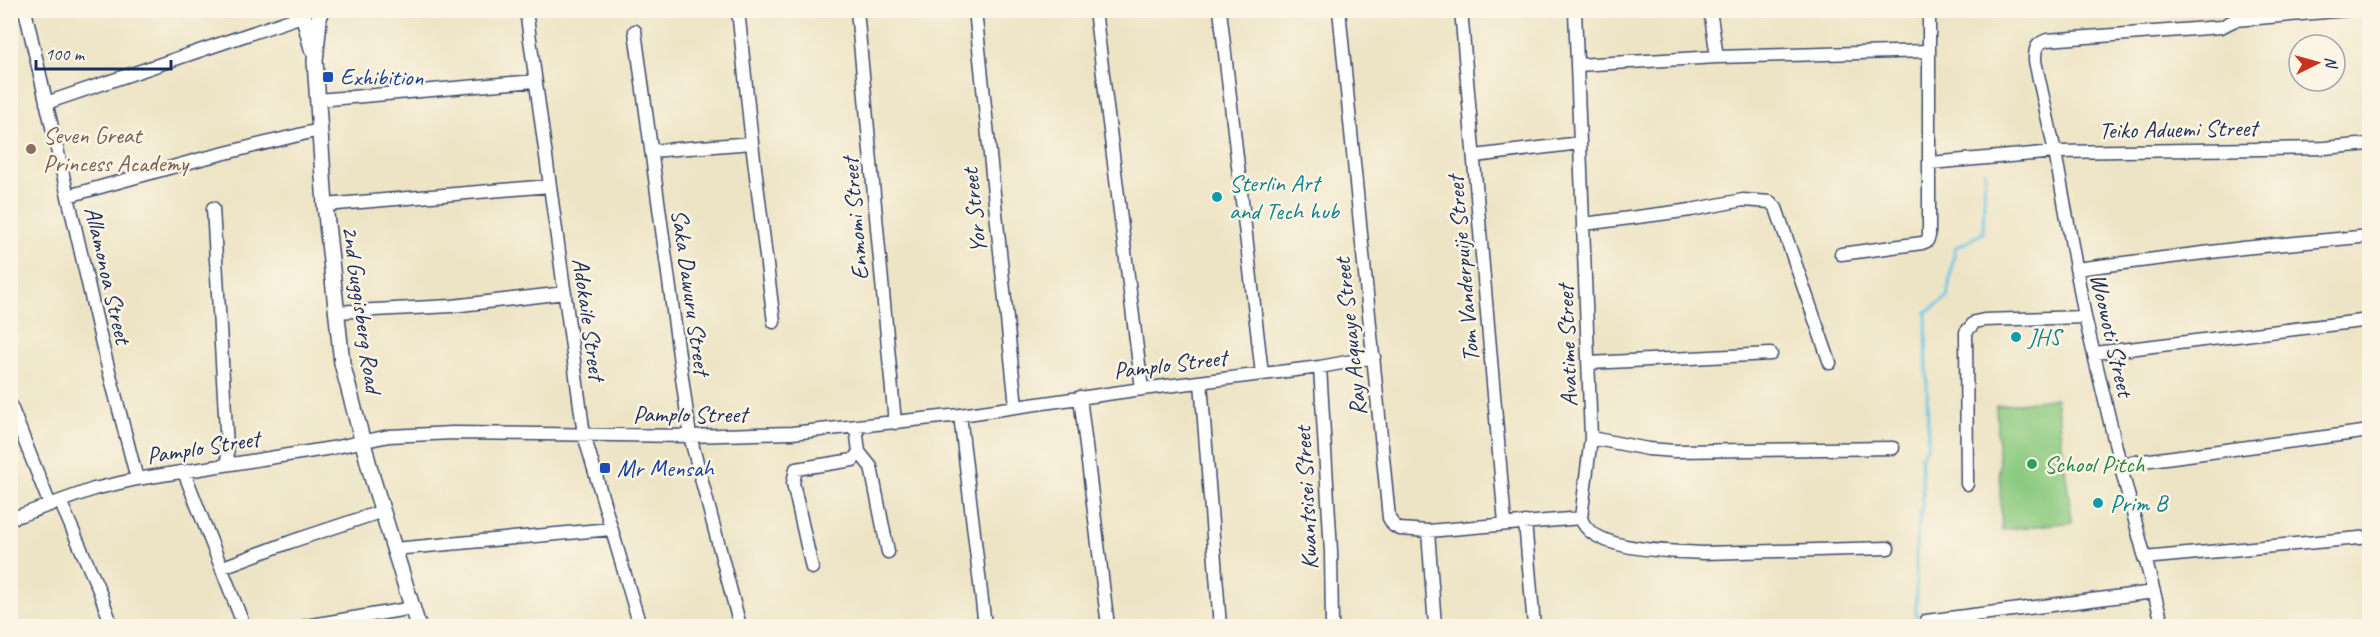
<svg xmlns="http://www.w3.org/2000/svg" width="2380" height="637" font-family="Caveat,sans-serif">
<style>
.pitch{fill:#8bca80;stroke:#537c6f;stroke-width:1.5}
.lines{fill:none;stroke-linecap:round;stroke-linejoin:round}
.stream{stroke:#67c5e5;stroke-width:3}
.minor-casing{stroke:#3a4a6d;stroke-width:15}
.major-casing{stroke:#3a4a6d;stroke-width:18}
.minor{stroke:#fff;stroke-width:12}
.major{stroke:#fff;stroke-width:15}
.transit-dot{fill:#1a4fb4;stroke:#fcf5e5;stroke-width:2}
.education-dot{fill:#8d6e63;stroke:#fcf5e5;stroke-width:2}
.culture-dot{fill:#0f9aa8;stroke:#fcf5e5;stroke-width:2}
.leisure-dot{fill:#2e9e5b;stroke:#fcf5e5;stroke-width:2}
.labels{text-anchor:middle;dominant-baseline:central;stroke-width:5;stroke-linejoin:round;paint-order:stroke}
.transit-label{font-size:24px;fill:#164399;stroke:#fcf5e5;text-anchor:start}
.street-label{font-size:24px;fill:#1b2f5e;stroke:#fcf5e5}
.education-label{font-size:24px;fill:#785e54;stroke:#fcf5e5;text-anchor:start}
.culture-label{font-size:24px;fill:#0d838f;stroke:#fcf5e5;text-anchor:start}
.leisure-label{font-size:24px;fill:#27864d;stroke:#fcf5e5;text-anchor:start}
</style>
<rect width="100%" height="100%" fill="#fcf5e5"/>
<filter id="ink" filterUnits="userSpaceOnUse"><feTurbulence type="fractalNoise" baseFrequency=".0167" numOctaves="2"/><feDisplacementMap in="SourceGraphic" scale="12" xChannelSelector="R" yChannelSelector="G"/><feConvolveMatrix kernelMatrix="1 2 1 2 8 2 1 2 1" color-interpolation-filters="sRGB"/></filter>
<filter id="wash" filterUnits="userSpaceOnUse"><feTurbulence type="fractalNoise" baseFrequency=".008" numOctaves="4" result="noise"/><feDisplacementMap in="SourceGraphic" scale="24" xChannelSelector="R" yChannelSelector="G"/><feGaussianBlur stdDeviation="1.35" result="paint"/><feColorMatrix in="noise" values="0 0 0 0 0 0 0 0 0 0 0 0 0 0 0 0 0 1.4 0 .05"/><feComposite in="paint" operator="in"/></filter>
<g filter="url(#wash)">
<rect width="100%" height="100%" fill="#ede4c5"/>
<path class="pitch" d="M2056,398L2072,522L2002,530L1996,406Z"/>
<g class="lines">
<path class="stream" d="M1916,626V543L1923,497L1921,456L1928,445L1926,312L1947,298L1955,248L1983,233L1985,171"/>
</g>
</g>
<g filter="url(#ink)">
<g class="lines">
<defs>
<path id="minor" d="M25,10L102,344L137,479
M526,10L584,435L640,626
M738,10L752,143L774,322
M857,10L895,423
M975,10L1016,406
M1095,10L1142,389
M1220,10L1262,374
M1339,10L1389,518L1394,526L1400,529L1428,531L1581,518
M1461,10L1505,523
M1575,10L1591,438L1581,518
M1710,10L1717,57
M635,31L690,436L740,626
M1577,65L1717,57L1929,51
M318,100L535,81
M46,103L299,17
M651,151L752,143
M1475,156L1580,143
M1930,163L2055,152L2324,148L2370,144
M68,196L201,159L319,130
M325,205L550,186
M213,208L228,464
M1584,224L1691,210L1743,200L1770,202L1776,208L1830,363
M1841,254L1922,243L1927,241L1929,236V10
M2076,269L2243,248L2370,236
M335,312L452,306L565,293
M2095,353L2370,320
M1589,363L1771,354
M1320,367L1331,551L1332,626
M1201,382L1220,626
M1080,397L1108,626
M10,404L50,505
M960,415L985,626
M1591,438L1648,449L1675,451L1893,448
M859,452L871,467L888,552
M2120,464L2370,431
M184,472L244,626
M1967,484L1966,332L1975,322L1984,320L2085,317
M60,501L99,590L112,626
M1581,518C1591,552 1672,551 1703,553L1888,548
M10,519L94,489L137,479L332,448L389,436L453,433L690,436L792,433L960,415L1142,389L1320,367L1374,357
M1525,522L1534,626
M1428,531L1435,626
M394,549L611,529
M2144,558L2370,537
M223,567L290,542L383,511
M812,568L793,483L796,469L853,460L859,452L856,427
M1926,621L2154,592
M306,626L413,608
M2163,626L2120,464L2085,317L2055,152L2035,61C2035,50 2035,44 2047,40L2221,27L2235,20L2347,10"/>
<path id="major" d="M302,10L312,49
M320,10L315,61L325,205L342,363L372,477L418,626"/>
</defs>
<use href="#minor" class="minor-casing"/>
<use href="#major" class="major-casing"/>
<use href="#minor" class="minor"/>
<use href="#major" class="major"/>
</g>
</g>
<g class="transit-dot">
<rect x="322" y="71" width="12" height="12" rx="3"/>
<rect x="599" y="462" width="12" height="12" rx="3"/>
</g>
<circle class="education-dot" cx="31" cy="149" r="6"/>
<g class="culture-dot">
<circle cx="1217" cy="197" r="6"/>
<circle cx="2016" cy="337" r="6"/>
<circle cx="2098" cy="503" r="6"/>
</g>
<circle class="leisure-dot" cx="2032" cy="464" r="6"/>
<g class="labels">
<g class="transit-label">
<text x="340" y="77">Exhibition</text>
<text x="617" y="468">Mr Mensah</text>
</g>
<g class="street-label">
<text transform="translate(2178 129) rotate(-1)">Teiko Aduemi Street</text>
<text transform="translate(974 211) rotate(-96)">Yor Street</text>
<text transform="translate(855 219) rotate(-95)">Enmomi Street</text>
<text transform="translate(1463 269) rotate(-95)">Tom Vanderpuije Street</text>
<text transform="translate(108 275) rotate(77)">Allamonoa Street</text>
<text transform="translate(691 292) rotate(82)">Saka Dawuru Street</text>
<text transform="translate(362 309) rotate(82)">2nd Guggisberg Road</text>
<text transform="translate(589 319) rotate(82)">Adokaile Street</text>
<text transform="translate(2112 335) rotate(77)">Woowoti Street</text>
<text transform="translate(1350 337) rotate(-96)">Ray Acquaye Street</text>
<text transform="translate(1567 346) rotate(-92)">Avatime Street</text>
<text transform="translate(1170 364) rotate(-7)">Pamplo Street</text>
<text x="690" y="414">Pamplo Street</text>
<text transform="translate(203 447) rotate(-9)">Pamplo Street</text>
<text transform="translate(1306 498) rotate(-93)">Kwantsisei Street</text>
</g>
<g class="education-label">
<text x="43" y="135">Seven Great<tspan x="43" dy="28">Princess Academy</tspan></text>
</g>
<g class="culture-label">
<text x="1229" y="183">Sterlin Art<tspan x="1229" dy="28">and Tech hub</tspan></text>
<text x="2028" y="337">JHS</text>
<text x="2110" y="503">Prim B</text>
</g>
<g class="leisure-label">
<text x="2044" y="464">School Pitch</text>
</g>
</g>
<rect width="2380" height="637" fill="none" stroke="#fcf5e5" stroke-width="36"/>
<g transform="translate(2317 63) rotate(85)"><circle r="28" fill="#fcf5e5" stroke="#a2a6af" stroke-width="1.5"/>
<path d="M0-4.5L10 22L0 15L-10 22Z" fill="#c8321e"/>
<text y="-9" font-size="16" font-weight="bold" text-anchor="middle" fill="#1b2f5e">N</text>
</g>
<path d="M36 60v9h135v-9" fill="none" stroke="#1b2f5e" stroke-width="3"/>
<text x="45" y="60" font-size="18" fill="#1b2f5e" stroke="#fcf5e5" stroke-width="4.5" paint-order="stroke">100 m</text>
</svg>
